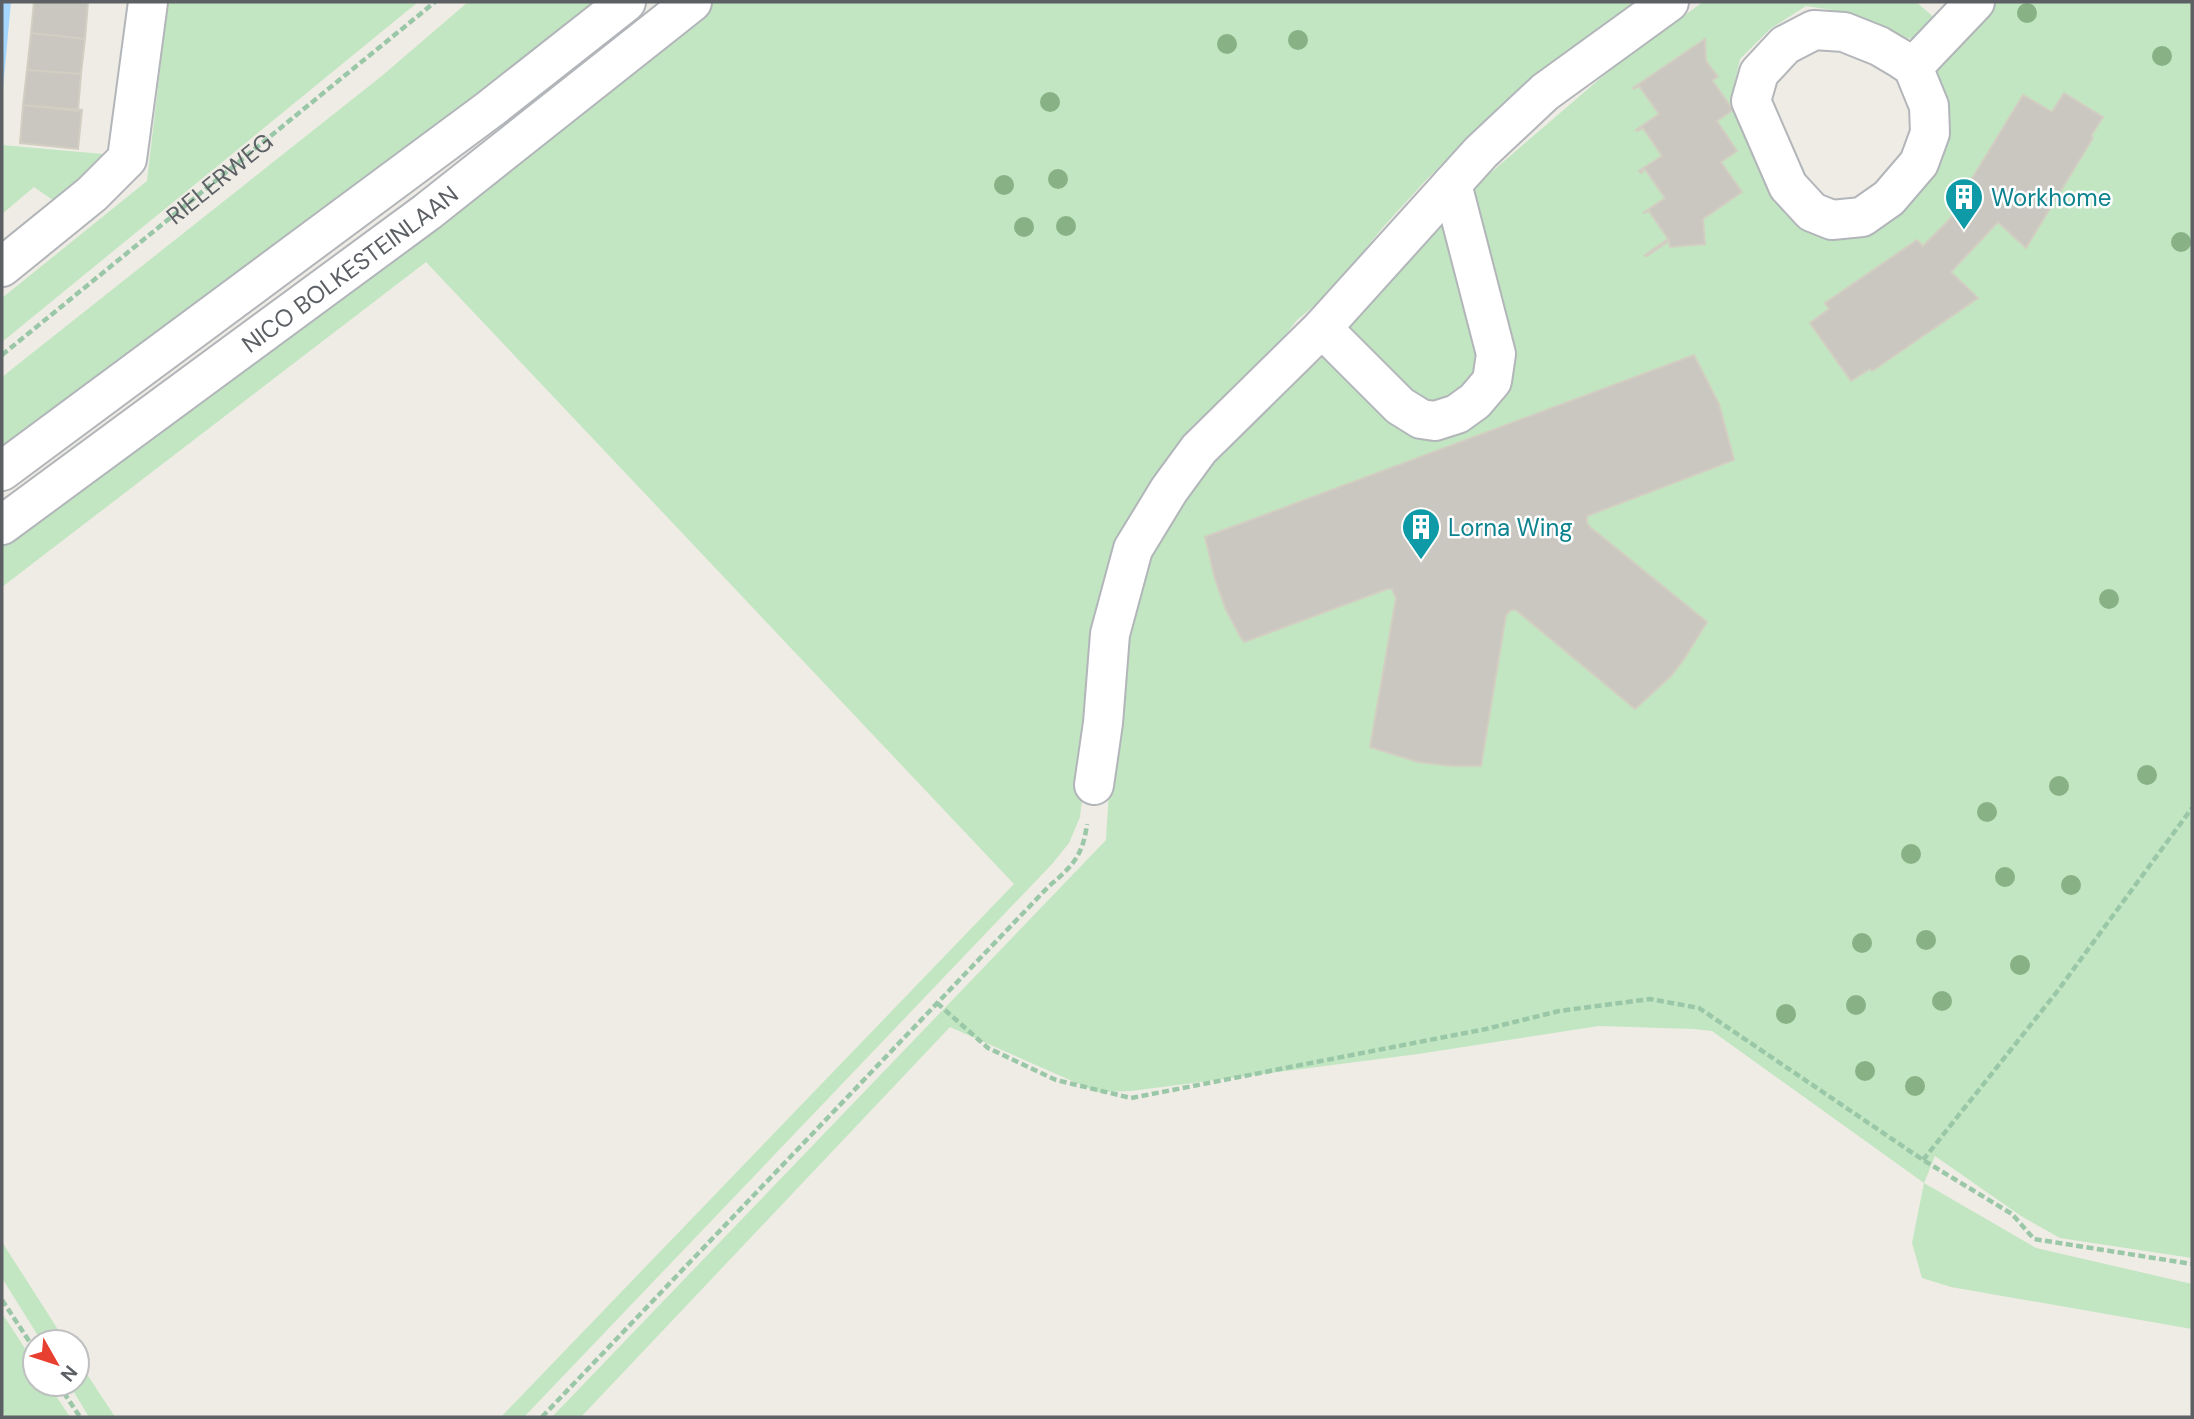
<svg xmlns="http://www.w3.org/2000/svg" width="2194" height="1419" font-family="'DM Sans',sans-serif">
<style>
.green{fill:#c1e6c1}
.water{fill:#a4d6ff}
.building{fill:#cac7c1;stroke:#d3cec2;stroke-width:2}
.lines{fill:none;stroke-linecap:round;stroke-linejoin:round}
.minor-casing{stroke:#b2b5b9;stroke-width:42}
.path{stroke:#9ac7a7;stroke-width:4.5;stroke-dasharray:7 3.5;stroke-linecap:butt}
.minor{stroke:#fff;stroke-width:38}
.tree{fill:#88b286}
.labels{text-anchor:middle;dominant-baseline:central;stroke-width:5;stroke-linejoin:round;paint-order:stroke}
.street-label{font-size:24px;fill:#5c6065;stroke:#fff}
.culture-label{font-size:24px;fill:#0d838f;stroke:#fff;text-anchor:start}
</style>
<rect width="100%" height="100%" fill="#eeece4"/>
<path class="green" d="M168,2H418L2,342V298L147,181Z
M468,2H592L576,27L2,456V377L383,75Z
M710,2H1641L1490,117L1427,179L1384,226L1330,293L1297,320L1251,379L1171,464L1097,667L1080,817L1069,843L1052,864L524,1417H501L1014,884L426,262L2,587V543Z
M1703,2H1916L1936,19L1919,37L1893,41L1868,25L1833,10L1806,6L1770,29L1740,59L1734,86L1737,108L1762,170L1785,214L1800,226L1881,219L1933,80L1935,63L1992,2H2192V1258L2060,1238L2021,1216L1935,1156L1924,1183L2036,1248L2192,1284V1329L1951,1287L1922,1278L1912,1243L1924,1183L1712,1031L1694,1029L1599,1026L1418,1054L1131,1091L1097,1092L950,1027L581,1417H552L1106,840L1118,642L1158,527L1205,464L1323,357L1481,181L1617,64Z
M2,145L114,155L57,203L34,187L2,214Z
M2,1242L66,1342H42L2,1278Z
M2,1313L35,1364V1384H48L70,1417H6L2,1411Z
M77,1359L115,1417H89L69,1384H77Z"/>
<path class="water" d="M2,2H11L2,99Z"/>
<path class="building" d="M34,2H88L85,39L31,33Z
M31,33L85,39L81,74L27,70Z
M1705,39L1706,61L1718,77L1712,80L1733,110L1717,121L1737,151L1721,162L1742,192L1703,219L1705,244L1670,247L1669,241L1647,256L1645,255L1668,239L1649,211L1643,213L1665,198L1645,169L1641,173L1639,171L1662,156L1643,128L1637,131L1636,130L1659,114L1639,86L1634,89L1633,88Z
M27,70L81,74L78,111L23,105Z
M2064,93L2103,117L2091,136L2093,138L2026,248L1998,222L1951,272L1978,298L1872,371L1870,369L1851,381L1810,323L1829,309L1825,303L1917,240L1923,246L1946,223L1971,196L1965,190L2023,95L2052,112Z
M23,105L82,110L78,149L20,143Z
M1694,355L1719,404L1734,460L1587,516V523L1590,527L1707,622L1684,659L1671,676L1635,709L1516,610H1511L1506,615L1481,766H1453L1418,762L1370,747L1396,598L1392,589H1387L1244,642L1240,636L1226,610L1215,579L1205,537Z"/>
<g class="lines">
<defs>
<g id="minor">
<path d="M1814,30L1844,32L1879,46L1901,59L1913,67L1929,106L1930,133L1919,163L1889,198L1862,217L1832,220L1812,212L1788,186L1751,101L1759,73L1785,45Z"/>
<path d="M1913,67L1975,2"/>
<path d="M2,267L92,194L127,159L148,2"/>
<path d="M1322,328L1400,406L1421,419L1435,421L1457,414L1475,401L1492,381L1496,354L1452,184"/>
<path d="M2,471L490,109L626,2"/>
<path id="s2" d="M2,525L427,212L692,2"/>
<path d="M1094,785L1103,723L1110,634L1133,549L1169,490L1199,449L1322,328L1481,152L1545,92L1669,2"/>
</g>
</defs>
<use href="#minor" class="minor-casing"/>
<g class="path">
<path id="s1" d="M2,355L435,2"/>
<path d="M937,1003L988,1048L1056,1080L1131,1098L1486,1029L1559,1011L1650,999L1699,1008L1923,1160L2012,1214L2034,1239L2192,1264"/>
<path d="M1923,1160L2056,993L2192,808"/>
<path d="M2,1300L35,1350"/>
<path d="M58,1384L80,1417"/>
<path d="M542,1417L1049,886C1073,866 1083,855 1087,824"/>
</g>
<use href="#minor" class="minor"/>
</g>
<g class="tree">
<circle cx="2027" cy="13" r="10"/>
<circle cx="1298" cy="40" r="10"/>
<circle cx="1227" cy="44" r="10"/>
<circle cx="2162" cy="56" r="10"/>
<circle cx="1050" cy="102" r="10"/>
<circle cx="1058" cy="179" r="10"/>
<circle cx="1004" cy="185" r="10"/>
<circle cx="1066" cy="226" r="10"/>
<circle cx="1024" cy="227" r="10"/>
<circle cx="2181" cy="242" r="10"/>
<circle cx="2109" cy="599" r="10"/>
<circle cx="2147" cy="775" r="10"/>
<circle cx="2059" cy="786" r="10"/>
<circle cx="1987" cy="812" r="10"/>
<circle cx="1911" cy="854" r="10"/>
<circle cx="2005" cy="877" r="10"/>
<circle cx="2071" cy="885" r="10"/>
<circle cx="1926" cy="940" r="10"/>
<circle cx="1862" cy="943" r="10"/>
<circle cx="2020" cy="965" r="10"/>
<circle cx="1942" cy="1001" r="10"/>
<circle cx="1856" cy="1005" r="10"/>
<circle cx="1786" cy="1014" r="10"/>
<circle cx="1865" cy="1071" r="10"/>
<circle cx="1915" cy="1086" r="10"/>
</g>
<defs>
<symbol id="building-pin" viewBox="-11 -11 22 30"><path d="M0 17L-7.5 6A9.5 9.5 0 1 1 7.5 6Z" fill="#0f9aa8" stroke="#fff"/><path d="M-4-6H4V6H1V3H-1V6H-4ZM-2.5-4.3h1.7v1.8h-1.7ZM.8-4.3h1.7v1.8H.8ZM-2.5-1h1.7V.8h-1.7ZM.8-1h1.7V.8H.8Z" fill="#fff"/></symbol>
</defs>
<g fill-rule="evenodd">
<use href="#building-pin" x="1942" y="175" width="44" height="60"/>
<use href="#building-pin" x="1399" y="505" width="44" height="60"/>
</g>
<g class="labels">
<g class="street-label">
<text stroke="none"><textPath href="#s1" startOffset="280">RIELERWEG</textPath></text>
<text stroke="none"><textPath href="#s2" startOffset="432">NICO BOLKESTEINLAAN</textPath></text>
</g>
<g class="culture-label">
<text x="1991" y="197">Workhome</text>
<text x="1448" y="527">Lorna Wing</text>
</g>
</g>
<rect width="2194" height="1419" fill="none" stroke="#5c6065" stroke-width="7"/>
<g transform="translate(56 1363) rotate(129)"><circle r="33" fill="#ffffff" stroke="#bebfc1" stroke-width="2"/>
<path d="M0-5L12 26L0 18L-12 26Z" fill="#e84030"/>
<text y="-10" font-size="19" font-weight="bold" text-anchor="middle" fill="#5c6065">N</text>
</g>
</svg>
